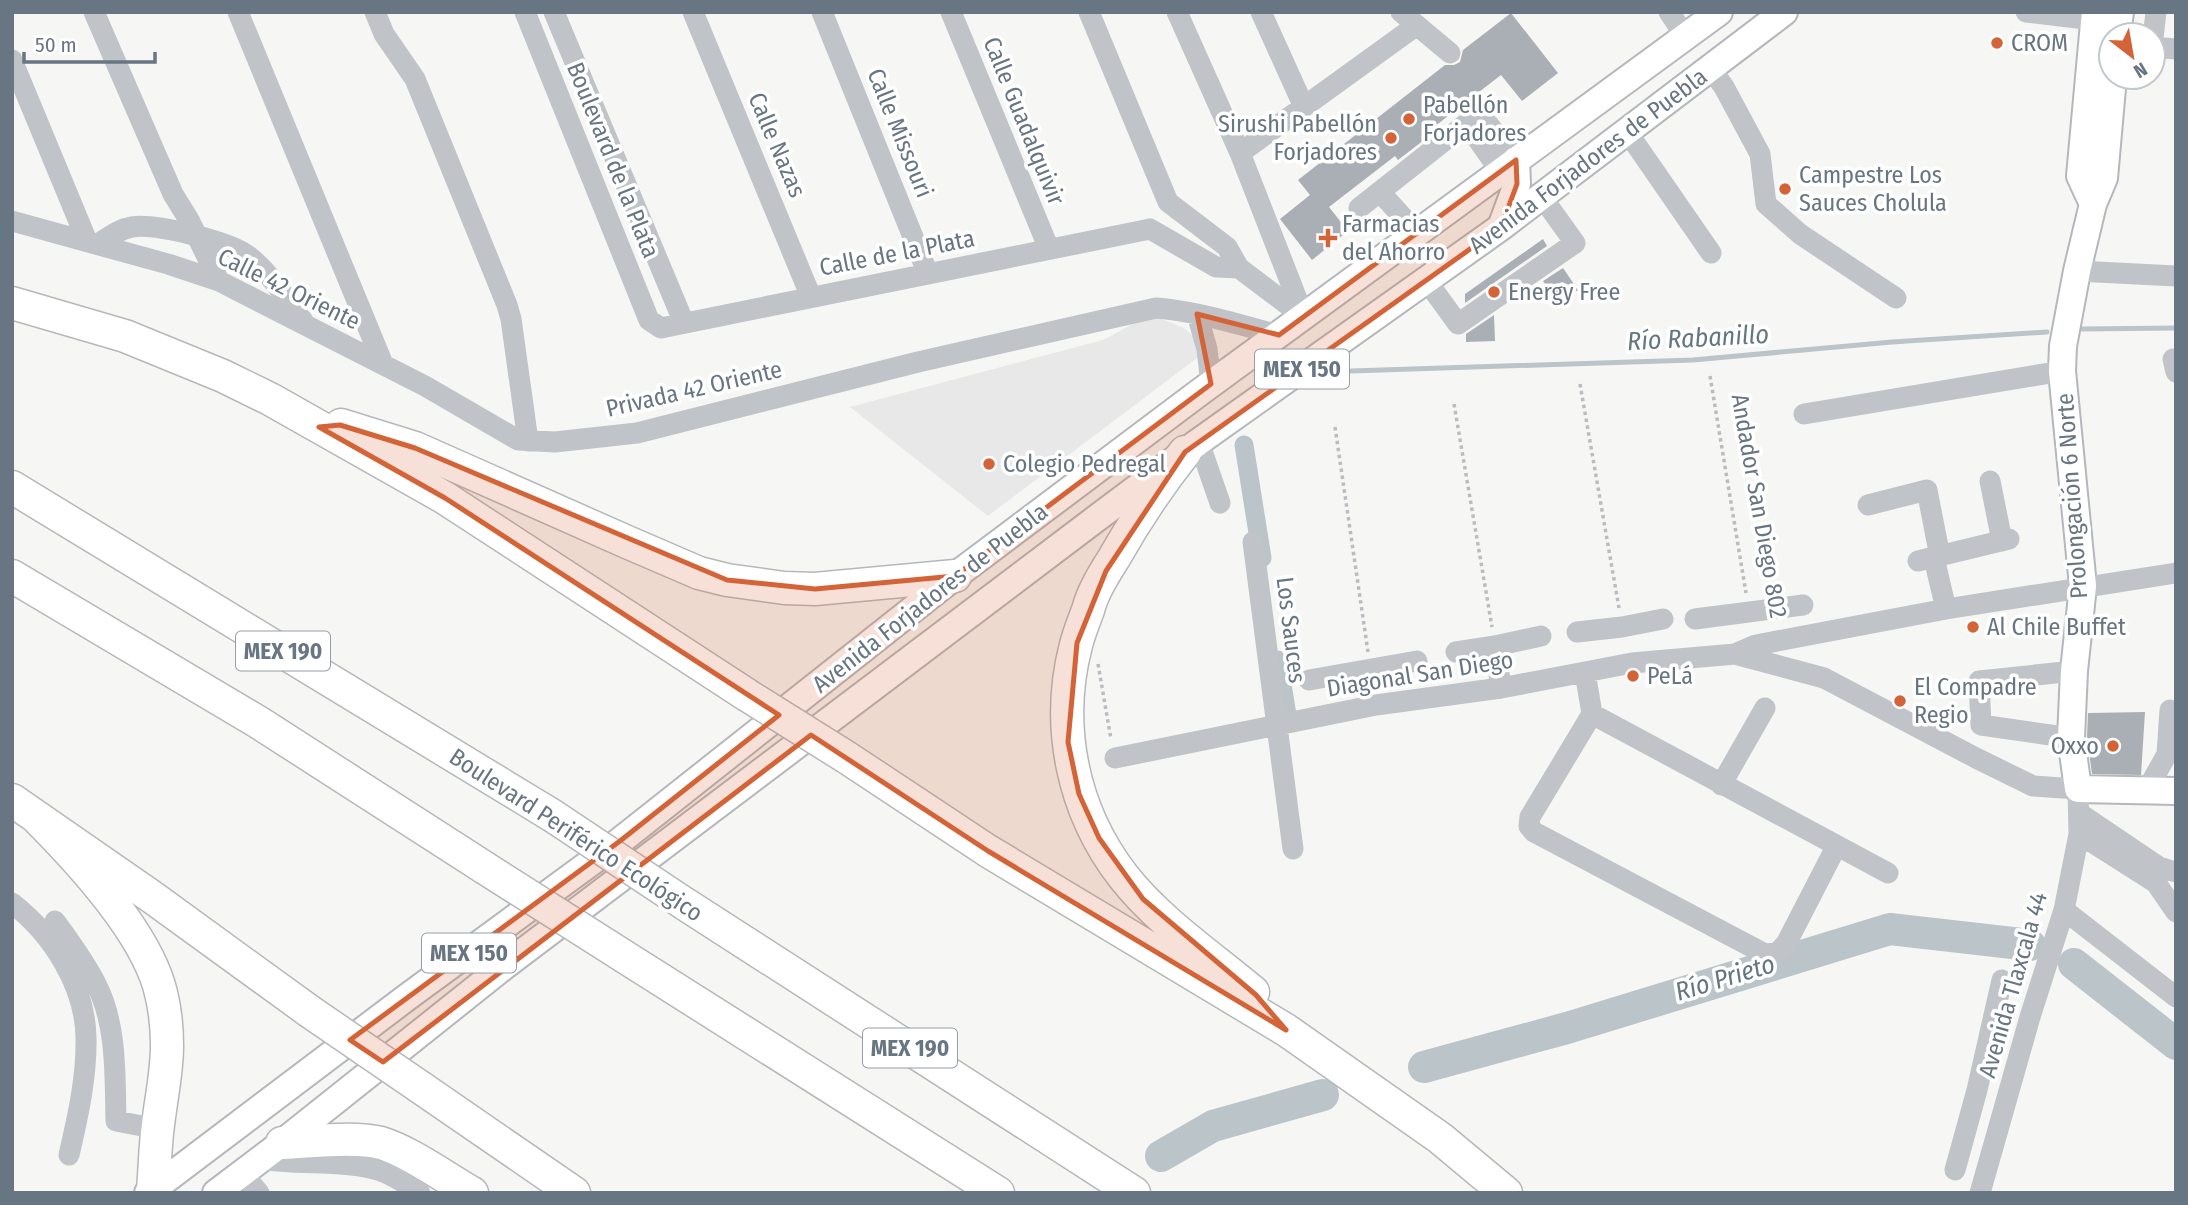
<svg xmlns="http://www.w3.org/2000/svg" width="2188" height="1205" font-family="'Fira Sans Condensed',sans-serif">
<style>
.built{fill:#e7e8e7}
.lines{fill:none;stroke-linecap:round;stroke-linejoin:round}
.stream{stroke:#bbc4c9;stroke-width:5}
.canal{stroke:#bbc4c9;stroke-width:19}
.river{stroke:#bbc4c9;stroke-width:32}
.building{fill:#a9afb5}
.major-casing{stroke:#b4b7bb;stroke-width:30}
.highway-casing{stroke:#b5b8bb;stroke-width:35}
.path{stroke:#babcbf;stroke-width:3.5;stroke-dasharray:3.5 3.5;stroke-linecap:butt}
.minor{stroke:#c0c3c7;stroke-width:21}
.major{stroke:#fff;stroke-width:26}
.highway{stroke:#fff;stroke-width:32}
.highway-bridge-casing{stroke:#b5b8bb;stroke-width:35;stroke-linecap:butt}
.highway-bridge{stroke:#fff;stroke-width:32}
.marked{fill:#d46437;fill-opacity:0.2;stroke:#d46437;stroke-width:5;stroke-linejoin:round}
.poi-dot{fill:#d46437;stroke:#fff;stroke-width:2.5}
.labels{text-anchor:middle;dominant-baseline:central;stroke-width:7;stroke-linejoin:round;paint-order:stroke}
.shield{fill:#fff;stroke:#959ea8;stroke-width:2}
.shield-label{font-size:23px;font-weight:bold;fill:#687582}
.poi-label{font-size:24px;fill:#687582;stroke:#fff;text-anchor:start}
.street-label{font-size:24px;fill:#687582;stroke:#fff}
.water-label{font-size:26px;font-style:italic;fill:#64767f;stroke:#fff}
</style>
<rect width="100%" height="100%" fill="#f6f7f4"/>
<path class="built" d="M1157,317L1184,328L1195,338L1205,352L988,516L850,407L1103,340L1144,318Z"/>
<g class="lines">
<path class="stream" d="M2082,329L2176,328
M1351,371L1693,360L1892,342L2047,332"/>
<path class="canal" d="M1244,445L1262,558
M1278,660L1287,715"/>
<path class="river" d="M2074,964L2176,1044
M1424,1067L1567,1028L1890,929L2030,945
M1161,1156L1213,1126L1323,1095"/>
</g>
<path class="building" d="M1511,13L1558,73L1522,101L1501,75L1421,137L1424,140L1398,160L1395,156L1329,207L1348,231L1312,260L1280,219L1310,195L1298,180L1445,65H1454L1460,62L1463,50Z
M1543,239L1547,246L1465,303V294Z
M1563,268L1578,290L1558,303L1543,281Z
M1494,315L1495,341L1466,342V334Z
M2145,712L2141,775L2092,774L2087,737L2088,713Z"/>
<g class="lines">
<defs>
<path id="major" d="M2117,35L2120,12
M2113,77L2104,178L2093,204L2077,271L2063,346L2062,371L2083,586L2074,671L2071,738L2078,789L2176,791
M2093,204L2080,176L2095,12
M1501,227L1517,184L1516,160
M148,1193L406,998L620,841L955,576L1200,392L1719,12
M216,1193L282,1143L503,967L1093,521L1197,443L1501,227L1784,12"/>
<path id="highway" d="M12,303L125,336L223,376L270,399L445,498L747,695
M341,425L415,448L627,542L699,573L727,580L784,588L815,589L955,576
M1185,452C1158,486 1135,521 1114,558C1104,574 1093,591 1088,610C1084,621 1079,633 1076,645C1055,725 1072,810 1123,876C1157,920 1210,956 1253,992
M12,487L553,816
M12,576L258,722L485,868
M846,757L988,851L1286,1030L1440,1138L1506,1193
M12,800L152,897L309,1011
M35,816C78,859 147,933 161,993C165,1009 167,1028 167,1046C167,1072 161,1099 158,1125C155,1146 155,1168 153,1189
M685,904L1134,1193
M625,957L998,1193
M420,1087L574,1193
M282,1143C310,1142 355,1136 381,1143C408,1151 446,1178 472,1193"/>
</defs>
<use href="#major" class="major-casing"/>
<use href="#highway" class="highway-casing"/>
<path class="path" d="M1710,376L1746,593
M1580,384L1619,608
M1454,404L1492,627
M1335,427L1368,652
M1098,664L1111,739"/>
<path class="minor" d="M94,12L173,194L189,220L219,281
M238,12L383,364
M375,12L384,34L415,79L507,305L511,319L528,441
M525,12L649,320L661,328L1150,229
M554,12L684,323
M693,12L811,297
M822,12L928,274
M951,12L1049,249
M1089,12L1168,202L1227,247L1239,268L1304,317
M1177,12L1240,153L1304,317
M1261,12L1304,107
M1401,12L1450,53
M1669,12L1686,37
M2026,12L2094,20
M2153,38L2156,12
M2153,47L2176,49
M12,60L87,241
M1711,69L1724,87L1760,154L1766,204L1800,234L1896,298
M1628,133L1711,253
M1240,153L1417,25
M1500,171L1474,134L1472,119L1488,124L1516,160
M1380,192L1418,234
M1359,208L1472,119
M12,221L168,264L219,281L425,386L518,440L555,442L637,433L918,362L1156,308C1197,311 1239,325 1279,335
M1150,229L1216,267L1239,268
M98,244C109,237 119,229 132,227C155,223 227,241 247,255C270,272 286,299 303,321
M2077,271L2176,276
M1426,280L1458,324L1575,243L1542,197
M1197,314L1207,349L1211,384
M2173,359L2176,372
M1804,414L2062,371
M1197,443L1202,451L1220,503
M1990,481L2002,541
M1868,505L1927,490L1940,557
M1253,542L1293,849
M1934,558L1946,609
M1918,561L2009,539
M1695,619L1803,605
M1577,632L1622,627L1663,619
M1495,646L1501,688
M1456,652L1495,646L1541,636
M1735,654L1824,678L1976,758L2033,786L2078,789L2079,834L2064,910L2030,1017L1980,1193
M1585,672L1592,714L1888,873
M1309,680L1417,661
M1592,714L1530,817L1529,826L1534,832L1765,954L1777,953L1786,944L1836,847
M2071,738L1981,725L1979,681L2074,671
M1115,758L1376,705L1501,688L1632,663L1735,654L1756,645L1946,609L2176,573
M1721,785L1765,708
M2150,791L2152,781L2167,754L2170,710
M2079,813L2159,867L2176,872
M2079,834L2156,883L2176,912
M12,903C52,934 85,985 86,1037C87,1076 78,1116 69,1155
M2064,910L2176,997
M55,921C70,942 86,963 97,986C117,1025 115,1078 116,1121L158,1129
M260,1159C300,1166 342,1159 381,1171C395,1176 408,1185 420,1193
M1955,1170L1977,1090L2002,980
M242,1172L259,1193"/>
<use href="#major" class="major"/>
<use href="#highway" class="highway"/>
<defs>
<path id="highway-bridge" d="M747,695L846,757
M553,816L685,904
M485,868L625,957
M309,1011L420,1087"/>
</defs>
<use href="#highway-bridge" class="highway-bridge-casing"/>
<use href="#highway-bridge" class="highway-bridge"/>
</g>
<path class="marked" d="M1516,160L1517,184L1501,227L1185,452L1106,571L1077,643L1068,742L1079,794L1099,838L1143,899L1256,995L1286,1030L988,851L811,735L383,1062L350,1040L620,841L779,715L445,498L319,427L340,425L415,448L727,580L815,589L955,576L1211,384L1197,314L1279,335Z"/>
<g class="poi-dot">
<circle cx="1997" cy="43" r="7"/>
<circle cx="1409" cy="119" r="7"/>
<circle cx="1391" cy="138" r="7"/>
<circle cx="1785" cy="189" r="7"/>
<path d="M1324.5 227.5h7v7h7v7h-7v7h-7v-7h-7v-7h7z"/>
<circle cx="1494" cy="292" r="7"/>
<circle cx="989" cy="464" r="7"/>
<circle cx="1973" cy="627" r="7"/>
<circle cx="1633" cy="676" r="7"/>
<circle cx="1900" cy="701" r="7"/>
<circle cx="2113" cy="746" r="7"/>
</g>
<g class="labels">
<g class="shield">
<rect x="1255" y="349.5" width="94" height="39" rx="5"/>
<rect x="236" y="631.5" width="94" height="39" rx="5"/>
<rect x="422" y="933.5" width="94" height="39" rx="5"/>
<rect x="863" y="1028.5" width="94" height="39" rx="5"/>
</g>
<g class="shield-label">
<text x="1302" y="369">MEX 150</text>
<text x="283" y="651">MEX 190</text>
<text x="469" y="953">MEX 150</text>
<text x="910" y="1048">MEX 190</text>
</g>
<g class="poi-label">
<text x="2011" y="43">CROM</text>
<text x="1423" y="105">Pabellón<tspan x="1423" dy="28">Forjadores</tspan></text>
<text x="1377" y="124" text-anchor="end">Sirushi Pabellón<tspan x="1377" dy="28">Forjadores</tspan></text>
<text x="1799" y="175">Campestre Los<tspan x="1799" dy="28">Sauces Cholula</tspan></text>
<text x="1342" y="224">Farmacias<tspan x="1342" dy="28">del Ahorro</tspan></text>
<text x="1508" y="292">Energy Free</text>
<text x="1003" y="464">Colegio Pedregal</text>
<text x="1987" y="627">Al Chile Buffet</text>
<text x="1647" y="676">PeLá</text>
<text x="1914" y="687">El Compadre<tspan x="1914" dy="28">Regio</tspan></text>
<text x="2099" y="746" text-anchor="end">Oxxo</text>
</g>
<g class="street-label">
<text transform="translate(1024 121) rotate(68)">Calle Guadalquivir</text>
<text transform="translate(900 133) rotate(68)">Calle Missouri</text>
<text transform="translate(777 145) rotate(67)">Calle Nazas</text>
<text transform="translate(613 160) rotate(68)">Boulevard de la Plata</text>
<text transform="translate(1588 161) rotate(-37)">Avenida Forjadores de Puebla</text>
<text transform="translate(897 253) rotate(-11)">Calle de la Plata</text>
<text transform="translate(289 289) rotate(26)">Calle 42 Oriente</text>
<text transform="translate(694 389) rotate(-13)">Privada 42 Oriente</text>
<text transform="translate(2072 496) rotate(-94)">Prolongación 6 Norte</text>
<text transform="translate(1759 506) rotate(80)">Andador San Diego 802</text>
<text transform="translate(930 598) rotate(-38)">Avenida Forjadores de Puebla</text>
<text transform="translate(1291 630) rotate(83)">Los Sauces</text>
<text transform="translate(1420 674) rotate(-9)">Diagonal San Diego</text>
<text transform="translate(576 835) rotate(33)">Boulevard Periférico Ecológico</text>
<text transform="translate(2013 985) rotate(-74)">Avenida Tlaxcala 44</text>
</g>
<g class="water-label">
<text transform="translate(1698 338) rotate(-3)">Río Rabanillo</text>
<text transform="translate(1725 978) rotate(-17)">Río Prieto</text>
</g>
</g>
<rect width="2188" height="1205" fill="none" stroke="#687582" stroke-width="28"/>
<g transform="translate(2132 56) rotate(149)"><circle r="33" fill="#ffffff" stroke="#c3c8cd" stroke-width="2"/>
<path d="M0-5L12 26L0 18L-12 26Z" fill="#d46437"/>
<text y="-10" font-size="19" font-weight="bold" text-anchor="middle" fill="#687582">N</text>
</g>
<path d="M24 52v10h131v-10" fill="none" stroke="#687582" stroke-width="3.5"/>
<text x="35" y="52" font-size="21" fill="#687582" stroke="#ffffff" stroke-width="5" paint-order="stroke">50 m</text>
</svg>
